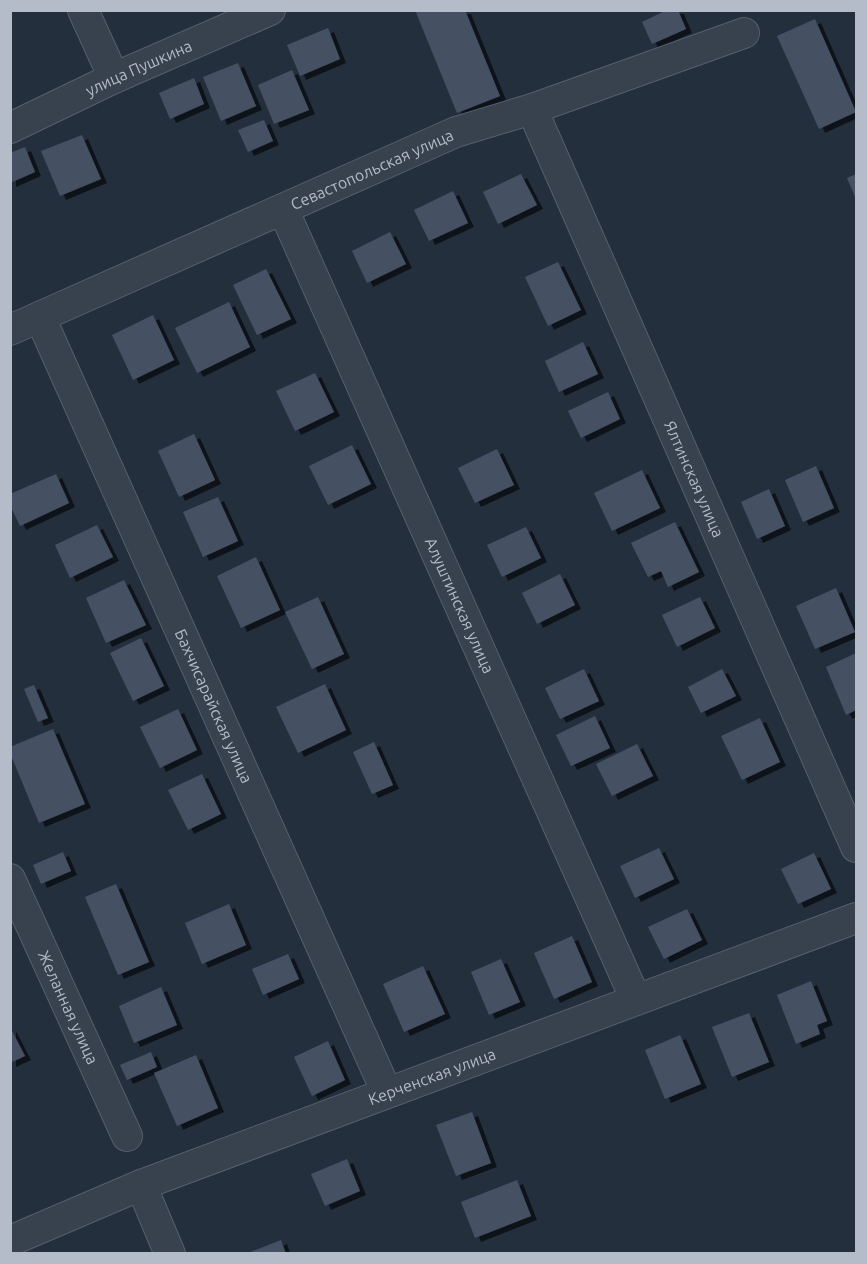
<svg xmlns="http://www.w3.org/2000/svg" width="867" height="1264" font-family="Ubuntu,sans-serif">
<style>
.building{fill:#455162;filter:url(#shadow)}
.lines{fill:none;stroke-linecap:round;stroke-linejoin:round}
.minor-casing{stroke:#565f6c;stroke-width:32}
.minor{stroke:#38414e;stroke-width:30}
.labels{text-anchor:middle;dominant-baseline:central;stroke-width:5;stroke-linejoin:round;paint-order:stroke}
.street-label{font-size:16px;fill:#b4bcc9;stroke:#1d2633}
</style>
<defs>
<filter id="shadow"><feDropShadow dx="6" dy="4" stdDeviation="0" flood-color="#0009"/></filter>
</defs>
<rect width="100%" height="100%" fill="#242f3e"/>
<path class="building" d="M415,10H465L500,96L457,113Z
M667,10H678L686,29L652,44L642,22Z
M815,19L856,112L819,129L777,36Z
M328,28L340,59L300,76L287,45Z
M238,63L256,106L221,121L203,77Z
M292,70L309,110L274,124L258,85Z
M194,78L204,104L170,119L159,93Z
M264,120L273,141L248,152L238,130Z
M82,135L101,179L60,196L41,151Z
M25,147L35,172L10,183V153Z
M521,174L537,205L498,224L483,192Z
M856,174V199L847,178Z
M453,191L468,223L429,241L414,210Z
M390,232L406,264L367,283L352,251Z
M558,262L581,310L548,326L525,277Z
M266,269L291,319L257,335L233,285Z
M229,302L250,347L197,373L175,328Z
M153,315L174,360L133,380L112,335Z
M583,342L598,374L559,392L545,361Z
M315,373L334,412L295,431L276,391Z
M608,392L620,419L581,438L568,411Z
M194,434L215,480L179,497L158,451Z
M352,445L371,484L328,505L309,466Z
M497,449L514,485L475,503L458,468Z
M816,466L834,508L803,522L785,480Z
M642,470L660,508L612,531L594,493Z
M56,474L69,503L20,526L10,505V494Z
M769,489L785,526L757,539L741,502Z
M218,497L238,541L203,557L183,512Z
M675,522L699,572L668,587L661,571L648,577L631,543Z
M97,525L113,557L70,578L55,545Z
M526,527L541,558L502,577L487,545Z
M256,557L280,610L241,628L217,576Z
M560,574L575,605L537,624L522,593Z
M124,580L146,625L106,643L86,598Z
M836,588L855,632L815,649L796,606Z
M318,597L344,654L312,669L285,612Z
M700,597L715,628L677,647L662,615Z
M141,638L164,686L133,701L110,653Z
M856,653V710L846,715L826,667Z
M584,669L599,701L560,719L545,688Z
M722,669L736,696L701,713L688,687Z
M325,684L346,730L298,753L276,707Z
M34,685L48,718L38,722L24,689Z
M178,709L197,750L160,768L140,727Z
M595,716L610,748L571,766L556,735Z
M760,718L780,762L742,780L721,736Z
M53,729L85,804L39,823L10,753V747Z
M374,742L393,785L372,794L353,752Z
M637,744L653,776L612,796L596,764Z
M202,774L221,814L188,830L168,790Z
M659,848L674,879L635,898L620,866Z
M63,852L71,871L41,884L33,865Z
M814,853L831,889L798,904L781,869Z
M116,884L149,962L118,975L85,897Z
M229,904L246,945L202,964L185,923Z
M687,909L702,940L664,959L648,927Z
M572,936L592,982L554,999L534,953Z
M288,954L299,979L263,995L252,969Z
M501,959L520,1002L489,1015L471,972Z
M423,966L445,1014L404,1032L383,984Z
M811,981L827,1021L817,1025L820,1034L796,1044L777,995Z
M161,987L177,1025L134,1043L119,1006Z
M749,1013L769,1062L732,1077L712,1027Z
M10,1027L25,1056L10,1063Z
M680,1035L701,1084L665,1099L645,1050Z
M328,1041L345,1080L312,1096L294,1057Z
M151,1052L157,1067L127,1080L120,1065Z
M196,1055L218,1108L177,1126L154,1073Z
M472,1112L491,1163L456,1176L436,1125Z
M347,1159L360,1191L325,1206L311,1174Z
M517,1180L531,1216L475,1238L461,1202Z
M281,1240L286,1254H248V1253Z"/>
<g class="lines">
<defs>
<g id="minor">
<path d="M83,10L114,78"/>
<path id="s1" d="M532,109L856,847"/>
<path id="s2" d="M10,128L114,78L270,10"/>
<path id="s3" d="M283,209L636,1000"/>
<path id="s4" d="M40,317L387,1093"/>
<path id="s5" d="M10,330L456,132L532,109L744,33"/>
<path id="s6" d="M10,879L127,1136"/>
<path d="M141,1185L170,1254"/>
<path id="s7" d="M10,1241L141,1185L856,918"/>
</g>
</defs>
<use href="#minor" class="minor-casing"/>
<use href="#minor" class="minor"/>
</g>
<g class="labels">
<g class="street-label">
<text stroke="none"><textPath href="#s2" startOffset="142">улица Пушкина</textPath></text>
<text stroke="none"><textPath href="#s5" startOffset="396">Севастопольская улица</textPath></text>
<text stroke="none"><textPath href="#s1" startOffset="404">Ялтинская улица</textPath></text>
<text stroke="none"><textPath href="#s3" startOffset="434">Алуштинская улица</textPath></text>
<text stroke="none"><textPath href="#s4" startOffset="426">Бахчисарайская улица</textPath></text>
<text stroke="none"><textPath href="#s6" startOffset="141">Желанная улица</textPath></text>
<text stroke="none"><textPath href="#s7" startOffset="453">Керченская улица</textPath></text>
</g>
</g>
<rect width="867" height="1264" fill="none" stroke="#b4bcc9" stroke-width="24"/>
</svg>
